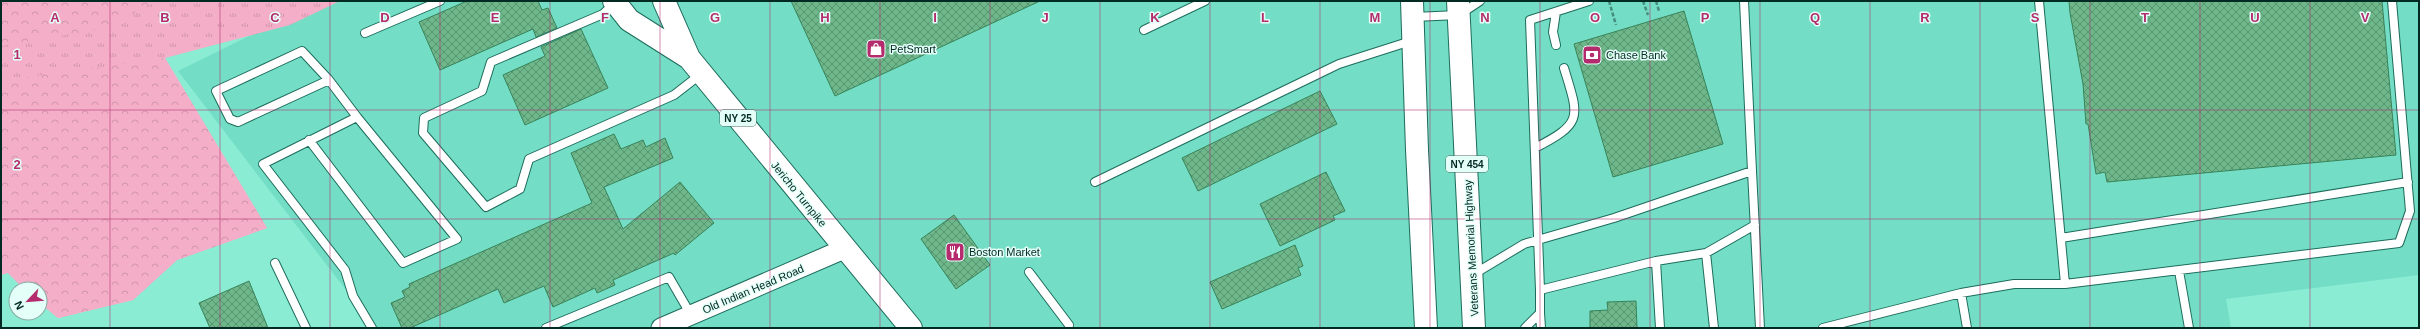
<svg xmlns="http://www.w3.org/2000/svg" width="2420" height="329" font-family="Helvetica,sans-serif">
<style>
.built{fill:#73dec5}
.grass{fill:url(#grass-tufts)}
.forest{fill:url(#forest-crowns)}
.building{fill:url(#building-cross-hatch);stroke:#398359}
.lines{fill:none;stroke-linecap:round;stroke-linejoin:round}
.service-casing{stroke:#1d6c5c;stroke-width:10}
.tertiary-casing{stroke:#1d6c5c;stroke-width:21}
.primary-casing{stroke:#1d6c5c;stroke-width:24}
.path{stroke:#478d7d;stroke-width:2.5;stroke-dasharray:4 2;stroke-linecap:butt}
.service{stroke:#fff;stroke-width:8}
.tertiary{stroke:#fff;stroke-width:19}
.primary{stroke:#fff;stroke-width:22}
.grid{fill:none;stroke:#b42c6d;stroke-width:1;stroke-opacity:0.55}
.labels{text-anchor:middle;dominant-baseline:central;stroke-width:3;stroke-linejoin:round;paint-order:stroke}
.shield{fill:#e4fff7;stroke:#446a62;stroke-width:1}
.shield-label{font-size:10px;font-weight:bold;fill:#002a22}
.poi-label{font-size:11px;fill:#002a22;stroke:#e4fff7;text-anchor:start}
.street-label{font-size:11px;fill:#002a22;stroke:#e4fff7}
.grid-label{font-size:13px;text-anchor:middle;font-weight:bold;fill:#b42c6d;stroke:#e4fff7;stroke-width:3;stroke-linejoin:round;paint-order:stroke}
</style>
<defs>
<pattern id="grass-tufts" width="24" height="20" patternUnits="userSpaceOnUse"><rect width="24" height="20" fill="#f4aec7"/><path d="M3 7l-1-3M5 7V3M7 7l1-3M15 17l-1-3M17 17v-4M19 17l1-3" fill="none" stroke="#cf96ab"/></pattern>
<pattern id="forest-crowns" width="20" height="18" patternUnits="userSpaceOnUse"><rect width="20" height="18" fill="#f4aec7"/><path d="M2 6a3 3 0 1 1 6 0M12 15a3 3 0 1 1 6 0" fill="none" stroke="#cf96ab"/></pattern>
<pattern id="building-cross-hatch" width="8" height="8" patternUnits="userSpaceOnUse"><rect width="8" height="8" fill="#6eb78b"/><path d="M0 0l8 8M0 8l8-8" fill="none" stroke="#589571"/></pattern>
</defs>
<rect width="100%" height="100%" fill="#8becd4"/>
<path class="built" d="M320,1H2419V275L2226,299L2231,328H375L178,71Z"/>
<path class="grass" d="M1,1H340L290,25L165,58L267,228L177,260L133,300L58,318L40,303V289H24L8,273L1,275Z"/>
<path class="forest" d="M1,1H156L106,28L1,46Z
M165,58L267,228L177,260L133,300L58,318L40,303V289H24L1,266V81Z"/>
<path class="building" d="M467,1H538L542,10L548,8L557,28L536,37L533,29L440,70L419,22Z
M791,1H1040L835,96Z
M2069,1H2382L2396,155L2107,182L2105,172L2096,174L2088,124H2086L2083,84L2070,13Z
M1684,11L1723,144L1613,177L1574,44Z
M581,29L608,88L525,125L503,75L545,56L541,47Z
M1320,91L1337,124L1198,191L1182,158Z
M614,134L621,149L643,140L646,147L665,138L673,158L604,187L623,229L680,182L714,223L675,255L674,253L613,280L615,285L597,293L595,288L553,307L544,286L504,303L498,289L410,328H402L391,303L405,297L402,291L410,287L409,284L592,203L571,153Z
M1326,172L1345,211L1333,216L1335,220L1280,246L1260,204Z
M954,215L990,265L956,289L921,239Z
M1295,245L1303,266L1298,268L1301,275L1222,309L1210,282Z
M249,281L268,328H210L199,303Z
M1636,301L1637,328H1590V311L1608,310L1607,302Z"/>
<g class="lines">
<defs>
<path id="service" d="M1744,1L1752,171
M2039,1L2065,284
M615,3L603,14L491,62L482,91L424,118L423,133L486,207L520,189L529,159L674,95L701,74
M1556,12L1553,32L1556,45
M1413,17L1459,15L1480,1
M1144,30L1205,1
M365,33L440,1
M329,80L238,122L230,119L216,91L302,51L329,80L357,117
M309,140L403,263L457,239L357,117L263,164L345,270L353,296L372,328
M1535,148C1584,123 1579,117 1564,68
M1095,182L1339,64L1411,41
M2061,238L2408,182
M1706,253L1755,225
M1656,261L1706,253L1714,328
M275,263L306,328
M2179,271L2189,328
M1029,272L1069,325
M1474,274L1524,244L1614,218L1752,171L1760,328
M1540,290L1530,20L1589,1
M1961,293L1967,328
M1540,313L1541,328
M546,328L669,277L691,315
M1525,328L1540,313V290L1656,261L1660,328
M1823,328L1961,293L2014,284H2065L2399,243L2410,211L2392,1"/>
<path id="tertiary" d="M661,328L844,249"/>
<path id="primary" d="M614,1L629,20L689,58
M664,1L689,58L911,328
M1412,1L1417,150L1426,328
M1458,1L1474,328"/>
</defs>
<use href="#service" class="service-casing"/>
<use href="#tertiary" class="tertiary-casing"/>
<use href="#primary" class="primary-casing"/>
<path class="path" d="M1609,1L1616,25
M1643,1L1648,15
M1656,1L1659,11"/>
<use href="#service" class="service"/>
<use href="#tertiary" class="tertiary"/>
<use href="#primary" class="primary"/>
</g>
<path class="grid" d="M110,1V328M220,1V328M330,1V328M440,1V328M550,1V328M660,1V328M770,1V328M880,1V328M990,1V328M1100,1V328M1210,1V328M1320,1V328M1430,1V328M1540,1V328M1650,1V328M1760,1V328M1870,1V328M1980,1V328M2090,1V328M2200,1V328M2310,1V328M1,110H2419M1,219H2419"/>
<defs>
<symbol id="shop-square" viewBox="-11 -11 22 22"><rect x="-9" y="-9" width="18" height="18" rx="4" fill="#b42c6d" stroke="#e4fff7"/><path d="M-5-2.5h2.3a2.7 3.5 0 0 1 5.4 0H5L5.5 6h-11ZM-1.5-2.5h3a1.5 2.3 0 0 0-3 0Z" fill="#fff"/></symbol>
<symbol id="bank-square" viewBox="-11 -11 22 22"><rect x="-9" y="-9" width="18" height="18" rx="4" fill="#b42c6d" stroke="#e4fff7"/><path d="M-6-4H6V4H-6ZM0-2.3a2.3 2.3 0 1 0 0 4.6a2.3 2.3 0 1 0 0-4.6Z" fill="#fff"/></symbol>
<symbol id="restaurant-square" viewBox="-11 -11 22 22"><rect x="-9" y="-9" width="18" height="18" rx="4" fill="#b42c6d" stroke="#e4fff7"/><path d="M-5-6h1v4h1v-4h1v4h1v-4h1v5L-1.5 .5V6h-2V.5L-5-1ZM5-6V6H3V1.5H1.5Q1.5-4 5-6Z" fill="#fff"/></symbol>
</defs>
<g fill-rule="evenodd">
<use href="#shop-square" x="865" y="38" width="22" height="22"/>
<use href="#bank-square" x="1581" y="44" width="22" height="22"/>
<use href="#restaurant-square" x="944" y="241" width="22" height="22"/>
</g>
<g class="labels">
<g class="shield">
<rect x="720" y="110" width="36" height="16" rx="3"/>
<rect x="1446" y="156" width="42" height="16" rx="3"/>
</g>
<g class="shield-label">
<text x="738" y="118">NY 25</text>
<text x="1467" y="164">NY 454</text>
</g>
<g class="poi-label">
<text x="890" y="49">PetSmart</text>
<text x="1606" y="55">Chase Bank</text>
<text x="969" y="252">Boston Market</text>
</g>
<g class="street-label">
<text transform="translate(799 194) rotate(51)">Jericho Turnpike</text>
<text transform="translate(1471 248) rotate(-93)">Veterans Memorial Highway</text>
<text transform="translate(753 289) rotate(-23)">Old Indian Head Road</text>
</g>
</g>
<g class="grid-label">
<text x="55" y="22">A</text>
<text x="165" y="22">B</text>
<text x="275" y="22">C</text>
<text x="385" y="22">D</text>
<text x="495" y="22">E</text>
<text x="605" y="22">F</text>
<text x="715" y="22">G</text>
<text x="825" y="22">H</text>
<text x="935" y="22">I</text>
<text x="1045" y="22">J</text>
<text x="1155" y="22">K</text>
<text x="1265" y="22">L</text>
<text x="1375" y="22">M</text>
<text x="1485" y="22">N</text>
<text x="1595" y="22">O</text>
<text x="1705" y="22">P</text>
<text x="1815" y="22">Q</text>
<text x="1925" y="22">R</text>
<text x="2035" y="22">S</text>
<text x="2145" y="22">T</text>
<text x="2255" y="22">U</text>
<text x="2365" y="22">V</text>
<text x="17" y="59">1</text>
<text x="17" y="169">2</text>
</g>
<rect width="2420" height="329" fill="none" stroke="#002a22" stroke-width="4"/>
<g transform="translate(28 301) rotate(244)"><circle r="19" fill="#e4fff7" stroke="#89aaa2"/>
<path d="M0-3L7 15L0 10L-7 15Z" fill="#b42c6d"/>
<text y="-6" font-size="11" font-weight="bold" text-anchor="middle" fill="#002a22">N</text>
</g>
</svg>
